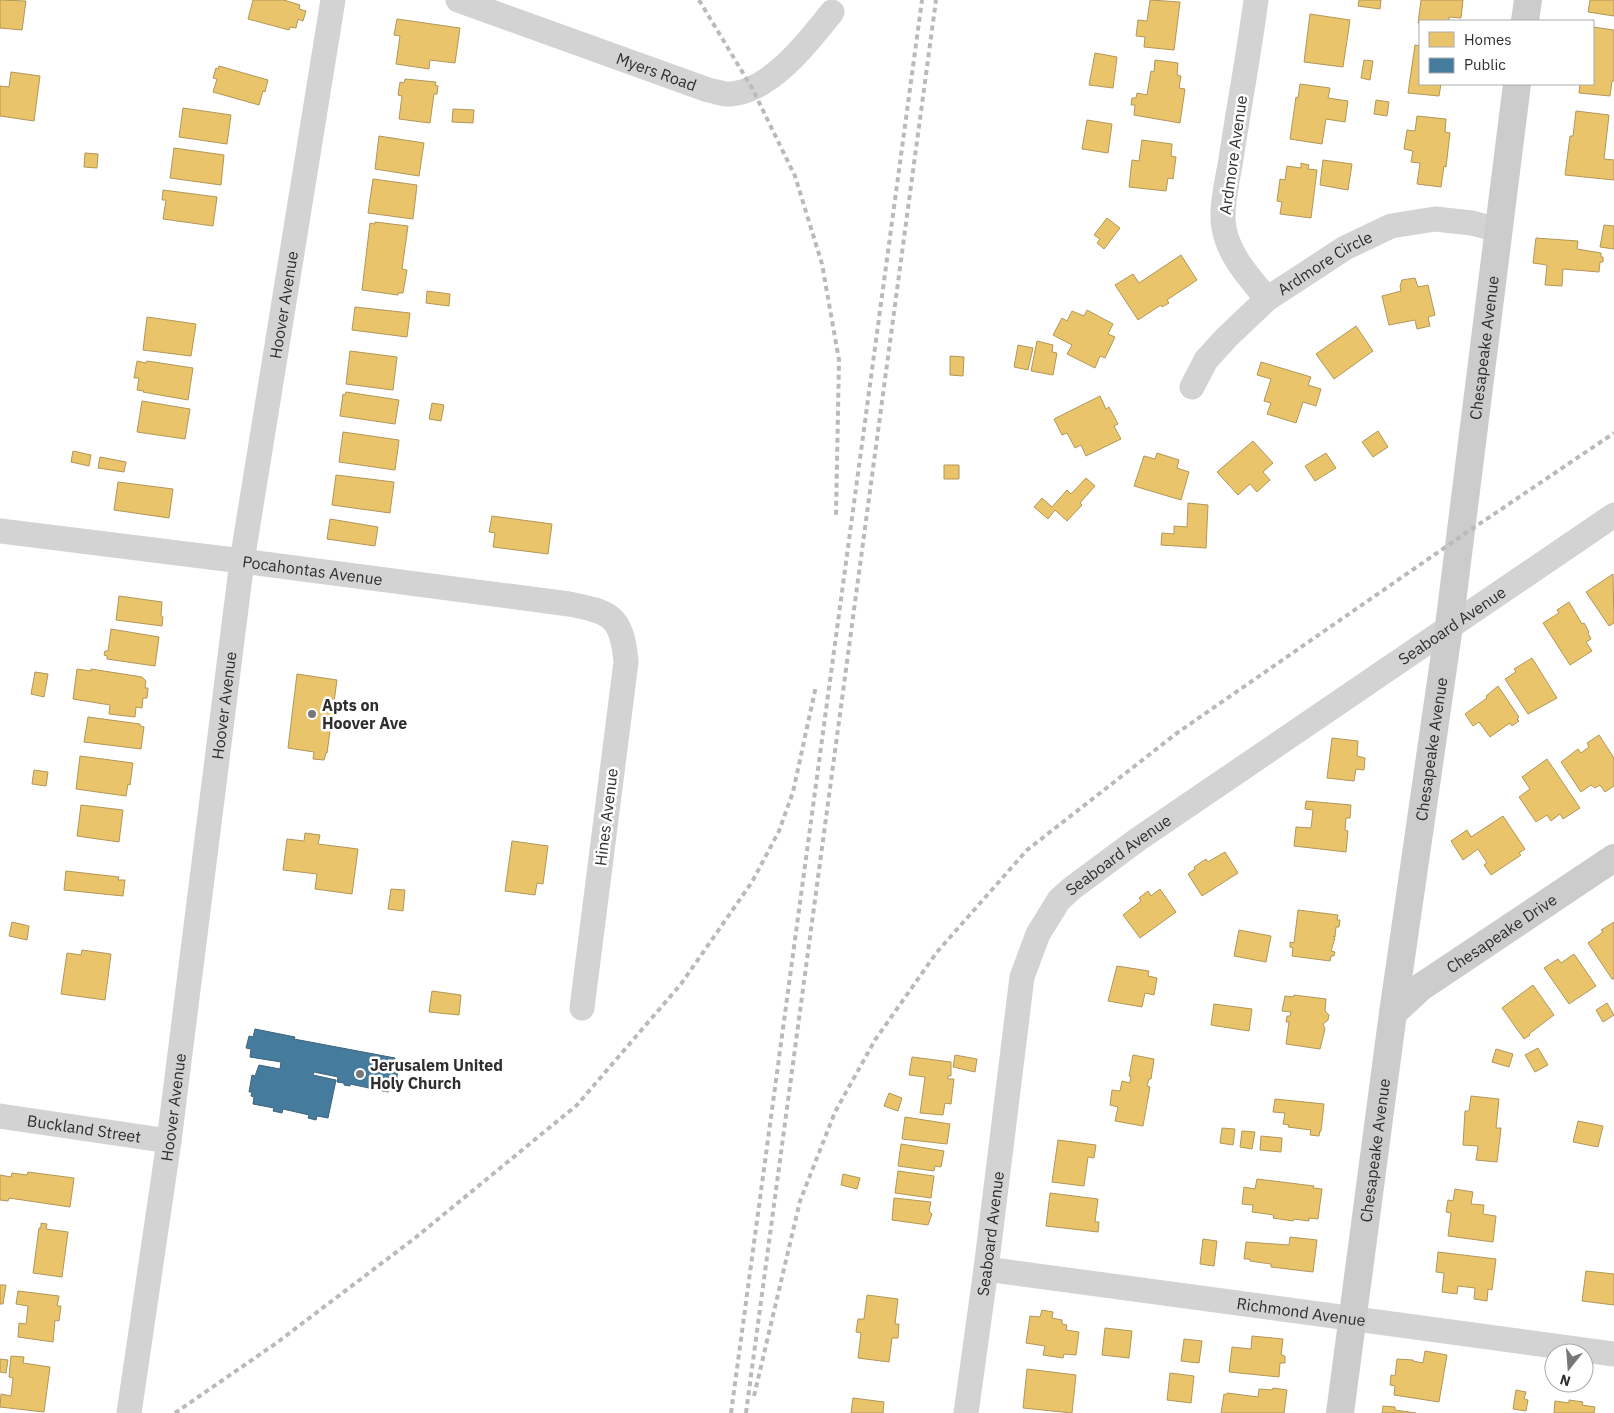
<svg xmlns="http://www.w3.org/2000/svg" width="1614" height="1413" font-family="'IBM Plex Sans',sans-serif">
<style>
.homes{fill:#e9c46a;stroke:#b19758}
.public{fill:#457b9d;stroke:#3e647c}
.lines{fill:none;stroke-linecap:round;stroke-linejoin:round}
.street{stroke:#d3d3d3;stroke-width:25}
.secondary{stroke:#ccc;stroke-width:28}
.rail{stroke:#bababa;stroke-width:4;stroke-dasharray:5 4;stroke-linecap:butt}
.poi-dot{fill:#777;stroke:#fff;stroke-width:2}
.labels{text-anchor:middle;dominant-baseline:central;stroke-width:5;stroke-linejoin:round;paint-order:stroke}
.street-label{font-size:16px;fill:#2e2e2e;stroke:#fff}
.poi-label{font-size:16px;font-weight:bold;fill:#2e2e2e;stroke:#fff;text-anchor:start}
</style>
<rect width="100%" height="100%" fill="#fff"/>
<path class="homes" d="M0,0L26,1L22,30L0,28Z
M253,0H284L300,5L299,9L306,11L303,21L298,19L296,28L290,27L289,30L248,19Z
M1150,0L1180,2L1174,50L1144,47L1145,37L1136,36L1138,20L1147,21Z
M1359,0H1381L1380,9L1358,6Z
M1421,0H1463L1461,18L1449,17V21H1420V23H1418Z
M1590,0H1614V16L1588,12Z
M1310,14L1350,20L1343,67L1304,62Z
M397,19L460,28L455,63L430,60L429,69L396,64L400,36L394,35Z
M1593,27L1614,30V81H1612L1610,96L1579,93L1580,84H1593Z
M1415,45L1420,46V84H1441L1439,96L1408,93Z
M1095,53L1117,57L1113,88L1089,85Z
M1155,60L1178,63L1177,75L1181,76L1179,88L1185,89L1180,123L1134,115L1135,105H1131L1132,98H1136L1137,93L1147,95L1151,71L1154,72Z
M1364,60L1373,61L1370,80L1361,78Z
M219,66L268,80L265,92L263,91L259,105L213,92L217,79L213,78L216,68L218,69Z
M11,72L40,76L34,121L0,116V86L9,87Z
M405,79L436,82L435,85L438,86L437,94H434L430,123L399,119L402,96L398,95L400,82L404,83Z
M1300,84L1330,88L1328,98L1348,101L1345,122L1326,119L1322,144L1290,139L1296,97L1298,98Z
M1376,100L1389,102L1387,116L1374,114Z
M183,108L231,115L227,144L179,137Z
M453,109L474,110L473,123L452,122Z
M1576,111L1609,115L1604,159L1614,160V180L1565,175L1570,136H1573Z
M1417,116L1446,119L1445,132L1450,133L1446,167L1444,166L1441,187L1417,184L1420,163L1411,162L1413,151L1404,149L1407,130L1415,131Z
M1087,120L1112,124L1108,153L1082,149Z
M379,136L424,143L419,176L375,169Z
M1142,140L1172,144L1171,156L1176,157L1173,179L1168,178L1166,191L1129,187L1132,160L1139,161Z
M174,148L224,155L221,185L170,178Z
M85,153L98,154L97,168L84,167Z
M1323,160L1352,164L1348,190L1320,185Z
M1301,163L1309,165L1308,169L1317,170L1311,218L1280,214L1282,202L1277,201L1280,179L1285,180L1287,166L1301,168Z
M373,179L417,185L413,219L368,213Z
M163,190L217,197L213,226L163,219L166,200H162Z
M1107,218L1120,228L1104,249L1097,243L1100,239L1094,235Z
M375,222L408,226L402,269L407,270L403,293H398V295L362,290L370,223L375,224Z
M1604,225L1614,226V249L1600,247Z
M1536,238L1578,241L1577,249L1601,253V257H1603V262H1600L1599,272L1563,269L1562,286L1545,285L1547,265L1533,263Z
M1181,255L1197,280L1167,300L1169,303L1162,307L1161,305L1138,320L1115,285L1133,274L1139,283Z
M1415,278L1418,287L1428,285L1435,315L1428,317L1430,326L1417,329L1415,320L1389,325L1382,296L1401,291L1400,286L1402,280Z
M427,291L450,294L449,306L426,303Z
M355,307L410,313L407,337L352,330Z
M1087,310L1113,324L1108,334L1115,337L1105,358L1100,356L1095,368L1067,354L1072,345L1053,335L1062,318L1067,321L1072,311L1084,316Z
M147,317L196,324L191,356L143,350Z
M1356,326L1373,351L1334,379L1316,354Z
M1037,341L1053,345L1052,352L1057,353L1053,375L1031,371Z
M1018,345L1033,348L1028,370L1014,367Z
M350,351L397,357L393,390L346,384Z
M950,356L964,357L963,376L950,375Z
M137,361L146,363L147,361L193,368L188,400L143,392L144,391L137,390L139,378H134Z
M1261,362L1311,377L1308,385L1321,389L1316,406L1303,402L1296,423L1267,414L1271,403L1264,401L1271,379L1257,375Z
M346,392L399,400L395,424L340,416L343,394L345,395Z
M1100,396L1106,409L1109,407L1118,424L1114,426L1121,439L1086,456L1081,445L1075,448L1067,433L1062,435L1054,419Z
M142,401L190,409L185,439L137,432Z
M432,403L444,405L441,421L429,419Z
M1378,431L1388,447L1373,457L1362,442Z
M343,432L399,440L395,470L339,462Z
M1253,441L1273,463L1263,472L1270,480L1257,492L1250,484L1238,495L1217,472Z
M73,451L91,455L89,466L71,462Z
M1157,453L1179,460L1177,468L1189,472L1181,500L1134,486L1144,456L1155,459Z
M1326,453L1336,468L1315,481L1305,466Z
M100,457L126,462L124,472L98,468Z
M944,465H959V479H944Z
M336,475L394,482L390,513L332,505Z
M1086,478L1095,486L1080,503L1082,505L1067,521L1055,510L1048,519L1034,507L1042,498L1052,507L1067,490L1071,494Z
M118,482L173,489L169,518L114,510Z
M1188,503L1208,505L1206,548L1161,545L1162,533L1174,534V526L1187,527Z
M492,516L552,524L548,554L493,547L495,533L489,532Z
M330,519L378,527L375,546L327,539Z
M1613,574L1614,623L1609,626L1586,592Z
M119,596L162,602L161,616L163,617L162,626L116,620Z
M1569,602L1582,624L1584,623L1589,632L1588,633L1591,639L1586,642L1592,651L1570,665L1543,623L1559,613L1557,610Z
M111,629L159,637L155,666L107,659V656L104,655L105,651H108Z
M1532,658L1557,698L1528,714L1505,679L1516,672L1514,669Z
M77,669L91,671V669L142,677L146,681L145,688H148L147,698H143L142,708L136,707L135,717L109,714L110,705L73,699Z
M35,672L48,674L44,697L31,694Z
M297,674L337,680L327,753H326L324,760L313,759L314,752L288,748Z
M1498,686L1519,717L1517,719L1519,721L1512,726L1510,723L1490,737L1479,722L1473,726L1465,714L1487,698L1486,696Z
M88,717L140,724V726L144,727L141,749L84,742Z
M1599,735L1614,758V786L1605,792L1600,785L1595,788L1591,785L1581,792L1561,762L1578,749L1581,753L1589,747L1587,743Z
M1332,738L1358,741L1357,756L1365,758L1364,770L1356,769L1354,781L1327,778Z
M80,756L133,763L130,785L128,784L126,796L76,789Z
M1547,759L1580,808L1563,819L1560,814L1551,821L1547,815L1536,822L1519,797L1530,789L1522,777Z
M34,770L48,772L46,786L32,784Z
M1306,801L1351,805L1350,818H1346L1345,830L1348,831L1346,852L1294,846L1296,827L1311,828L1313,810L1305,809Z
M81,805L123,810L119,842L77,836Z
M1503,816L1525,849L1519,853L1521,855L1491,875L1484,865L1487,863L1478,849L1463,860L1451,841L1467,830L1471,837Z
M305,833L320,835L318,844L358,849L352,894L315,889L317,874L283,870L287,839L304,841Z
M512,841L548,846L543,884L537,883L535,895L505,891Z
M1225,852L1238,873L1202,896L1188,874L1195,869L1194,867L1206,859L1208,862Z
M66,871L119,877L118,880H125L123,896L64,890Z
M391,889L405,890L403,911L388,909Z
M1160,889L1176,912L1140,938L1123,915L1141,901L1139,898L1148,891L1151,896Z
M1298,910L1338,915L1337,920H1340L1339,927H1336L1335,937L1333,936L1335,938L1331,951L1335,952L1334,956H1331L1330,961L1292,956L1293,948L1290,947V942L1294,943Z
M12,922L29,926L27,940L9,936Z
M1614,922V979H1612L1588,943L1603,932L1601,930Z
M1239,930L1271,936L1266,962L1234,956Z
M82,950L111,954L105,1000L61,994L67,953L81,955Z
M1574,954L1596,986L1569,1004L1544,968L1558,959L1561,963Z
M1117,966L1149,971L1148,976L1157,978L1154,995L1145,993L1142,1007L1108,1001Z
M1533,985L1554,1015L1529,1034L1530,1035L1524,1039L1502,1008Z
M432,991L461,995L459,1015L429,1012Z
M1294,995L1326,999L1325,1011L1329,1015L1328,1020L1323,1024L1325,1029L1320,1049L1286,1044L1289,1022H1286L1287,1016H1290L1291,1012L1282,1011L1285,996L1293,997Z
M1607,1003L1614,1015L1603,1022L1596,1010Z
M1214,1004L1252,1009L1249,1031L1211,1025Z
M1538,1048L1548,1065L1535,1072L1525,1055Z
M1496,1049L1513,1054L1509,1067L1492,1062Z
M955,1055L977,1059L975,1072L953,1067Z
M1133,1055L1154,1059L1151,1079H1149L1147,1086L1150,1087L1143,1126L1115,1121L1118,1107L1110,1105L1112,1090L1120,1091L1122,1081L1130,1083L1131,1076H1129Z
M912,1057L951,1062V1076H948V1079H954L951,1104L945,1103L943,1115L920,1113L925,1077L909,1075Z
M889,1093L902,1098L898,1111L884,1106Z
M1471,1096L1499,1099L1496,1128H1501L1497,1162L1476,1160L1478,1146L1463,1145L1465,1111H1469Z
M1275,1099L1324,1104L1321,1131H1320L1319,1136L1310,1135L1311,1130L1288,1127L1289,1125L1283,1124L1285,1113L1273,1112Z
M905,1117L950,1124L947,1144L902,1139Z
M1578,1121L1603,1126L1598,1147L1573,1142Z
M1222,1128L1235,1129L1233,1145L1220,1143Z
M1242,1131L1255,1132L1252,1149L1240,1147Z
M1261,1136L1282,1138L1281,1152L1260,1150Z
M1058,1140L1096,1145L1094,1158L1088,1157L1084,1186L1052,1182Z
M901,1144L944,1151L941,1167L935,1166L934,1171L898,1166Z
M898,1171L934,1176L931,1198L895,1193Z
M28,1172L74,1178L70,1207L9,1198L8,1201L0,1200V1175L11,1177L12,1173L27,1175Z
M843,1174L860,1178L857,1189L841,1185Z
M1257,1179L1314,1186L1313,1188L1322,1189L1318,1219L1309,1218V1221L1294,1219L1293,1221L1273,1218L1274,1215L1252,1212L1253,1205L1242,1204L1244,1187L1255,1189Z
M1455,1189L1473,1192L1471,1204L1484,1205L1483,1214L1496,1216L1493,1242L1448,1236L1451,1213L1446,1212L1448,1200L1453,1201Z
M1050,1193L1098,1199L1095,1222H1099L1098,1232L1046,1226Z
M894,1198L931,1202L929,1211L932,1214L928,1225L892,1220Z
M41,1223L47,1224L46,1229L68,1232L62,1277L33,1273L39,1228H41Z
M1290,1237L1317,1240L1313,1272L1271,1267V1264L1250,1261V1259H1244L1246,1242L1289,1245Z
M1203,1239L1217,1241L1214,1266L1200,1264Z
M1438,1252L1496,1259L1492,1290L1488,1289L1487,1301L1474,1299L1475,1288L1458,1286L1457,1294L1442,1292L1444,1273L1436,1272Z
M1586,1271L1614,1274V1305L1582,1301Z
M0,1285H6L3,1304H0Z
M18,1291L59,1296L57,1306H61L59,1321L55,1320L53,1342L18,1337L19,1323L26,1324L28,1306L16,1304Z
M867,1295L898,1299L895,1324H899L898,1338H892L889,1362L858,1358L861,1333L856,1332L858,1319H864Z
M1042,1310L1053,1312L1052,1318L1062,1320V1324L1067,1325L1066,1330L1079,1332L1076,1355L1064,1354L1063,1358L1043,1355L1045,1346L1026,1343L1030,1316L1040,1317Z
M1105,1328L1132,1331L1129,1358L1102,1355Z
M1252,1336L1283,1339L1281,1355L1285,1356V1363H1280L1279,1377L1229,1372L1232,1347L1251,1349Z
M1184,1339L1202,1341L1199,1363L1181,1361Z
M1425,1351L1447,1355L1439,1402L1394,1395L1395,1386L1390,1385L1391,1375L1395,1376L1397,1359L1413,1360V1361L1423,1363Z
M11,1356L24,1357L23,1363L50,1367L44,1412L0,1407L1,1394L11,1396L13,1378L9,1377Z
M0,1359L8,1360L6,1373L0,1372Z
M1027,1369L1076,1375L1072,1413L1023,1408Z
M1170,1373L1194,1376L1191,1403L1167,1400Z
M1273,1388L1287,1390L1284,1413H1221L1224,1394L1226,1395L1227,1393L1258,1397L1259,1389L1272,1390Z
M1516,1390L1526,1392L1524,1399L1528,1400L1526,1411L1513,1409Z
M853,1398L884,1402L883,1413H851Z
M1569,1400L1583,1402L1582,1405L1595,1407L1594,1413H1554L1555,1401L1569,1403Z
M1383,1406L1395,1407V1410L1416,1413H1382Z"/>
<path class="public" d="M255,1029L295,1037L294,1039L395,1058L392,1069L398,1070L396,1083L390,1082L388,1092L350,1084V1086L344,1085V1083L337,1082L338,1077L314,1072L313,1075L336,1080L328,1118L317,1116L316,1120L308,1118L309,1115L283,1109L282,1113L273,1111L274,1108L253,1104L254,1097L251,1096L252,1092H249L252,1075L255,1076L259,1065L280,1069L281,1062L250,1057L251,1049L246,1048L249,1036L253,1037Z"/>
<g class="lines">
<g class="street">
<path id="s1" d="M458,0L708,90C715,91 724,95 731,94C771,91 809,41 832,12"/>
<path d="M1256,0C1249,53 1239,106 1231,159C1228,178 1220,209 1224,228C1229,256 1249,277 1267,299"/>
<path id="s2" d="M1192,387L1206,360L1227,337L1267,299L1345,248L1391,226L1435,219L1472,223L1498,230"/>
<path id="s3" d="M0,531L242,561L569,604C611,612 622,616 626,662L582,1008"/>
<path id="s4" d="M0,1116L169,1141"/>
<path id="s5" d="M986,1269L1614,1354"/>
<path id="s6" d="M129,1413L169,1141L242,561L333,0"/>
<path id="s7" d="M966,1413L986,1269L1022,977L1038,934L1059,900L1071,889L1137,840L1614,515"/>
</g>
<g class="secondary">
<path d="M1525,21L1528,0"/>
<path id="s8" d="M1393,1013L1421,987L1614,858"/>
<path id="s9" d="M1340,1413L1393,1013L1449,626L1517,84"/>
</g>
<path class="rail" d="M699,0L752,88L795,176L822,264L839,360L836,515
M754,1396L800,1201L835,1112L875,1040L937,952L1027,850L1177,733L1460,537L1614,433
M175,1413L275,1344L415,1238L577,1105L681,984L752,882L779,831L793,792L816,686
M731,1413L922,0
M746,1413L936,0"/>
</g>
<g class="poi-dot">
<circle cx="312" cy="714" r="5"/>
<circle cx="360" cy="1074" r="5"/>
</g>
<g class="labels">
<g class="street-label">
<text stroke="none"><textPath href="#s1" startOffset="211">Myers Road</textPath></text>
<text transform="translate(1233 155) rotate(-82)">Ardmore Avenue</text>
<text stroke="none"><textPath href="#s2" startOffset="185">Ardmore Circle</textPath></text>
<text stroke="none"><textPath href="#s6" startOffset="1119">Hoover Avenue</textPath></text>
<text stroke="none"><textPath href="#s9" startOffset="1075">Chesapeake Avenue</textPath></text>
<text stroke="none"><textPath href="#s3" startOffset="315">Pocahontas Avenue</textPath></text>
<text stroke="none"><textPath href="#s7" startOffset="1005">Seaboard Avenue</textPath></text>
<text stroke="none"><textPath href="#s6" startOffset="714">Hoover Avenue</textPath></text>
<text stroke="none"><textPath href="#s9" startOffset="670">Chesapeake Avenue</textPath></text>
<text transform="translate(606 817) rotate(-83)">Hines Avenue</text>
<text stroke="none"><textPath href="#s7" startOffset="600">Seaboard Avenue</textPath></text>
<text stroke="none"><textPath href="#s8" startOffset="135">Chesapeake Drive</textPath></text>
<text stroke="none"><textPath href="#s6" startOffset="309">Hoover Avenue</textPath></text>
<text stroke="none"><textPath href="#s4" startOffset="85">Buckland Street</textPath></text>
<text stroke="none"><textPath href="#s9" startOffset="265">Chesapeake Avenue</textPath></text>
<text stroke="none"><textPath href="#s7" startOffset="181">Seaboard Avenue</textPath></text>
<text stroke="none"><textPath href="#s5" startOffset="318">Richmond Avenue</textPath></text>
</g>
<g class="poi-label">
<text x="322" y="705">Apts on<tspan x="322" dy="18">Hoover Ave</tspan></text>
<text x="370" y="1065">Jerusalem United<tspan x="370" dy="18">Holy Church</tspan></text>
</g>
</g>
<rect x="1419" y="20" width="175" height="65" fill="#ffffff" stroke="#ababab"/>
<rect x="1429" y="32" width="25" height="15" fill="#e9c46a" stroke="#ababab"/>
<text x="1464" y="45" font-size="15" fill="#2e2e2e">Homes</text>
<rect x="1429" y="58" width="25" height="15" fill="#457b9d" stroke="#ababab"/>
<text x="1464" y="70" font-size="15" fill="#2e2e2e">Public</text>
<g transform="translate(1569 1368) rotate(197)"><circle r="24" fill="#ffffff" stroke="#ababab"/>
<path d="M0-4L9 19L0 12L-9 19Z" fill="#777777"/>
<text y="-8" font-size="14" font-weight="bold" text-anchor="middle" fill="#2e2e2e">N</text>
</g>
</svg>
